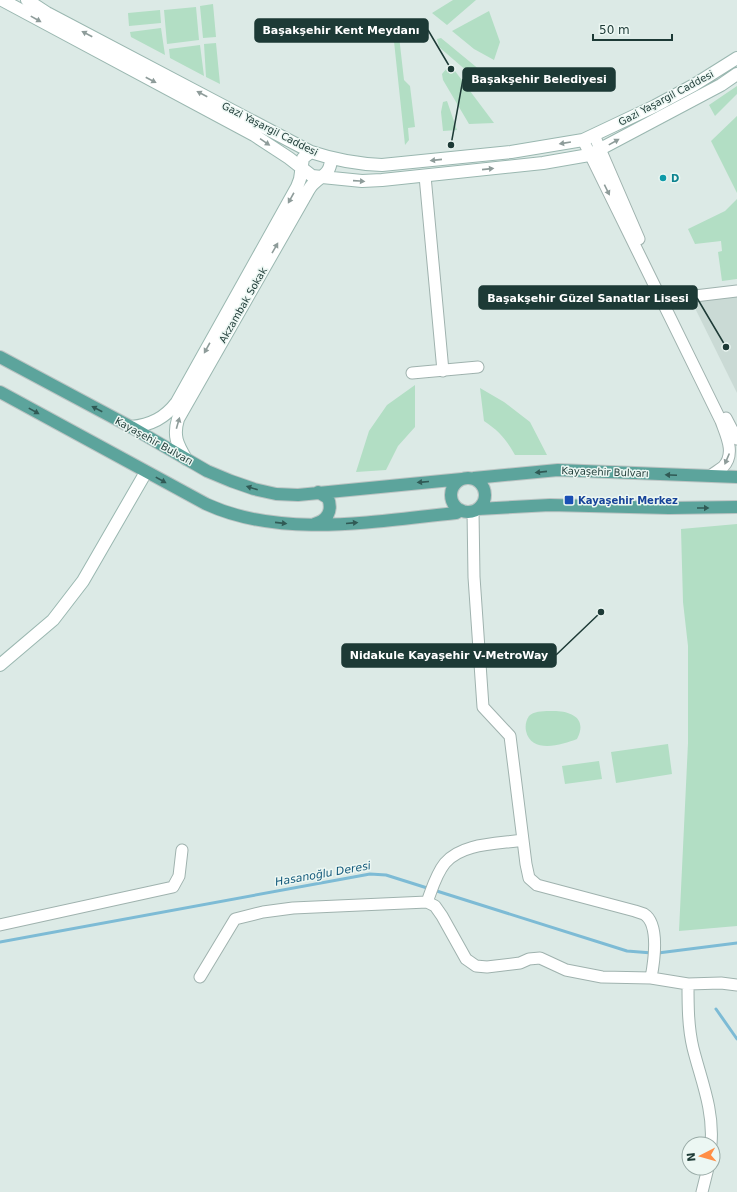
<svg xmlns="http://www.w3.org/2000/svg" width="737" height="1192" font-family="'DejaVu Sans',sans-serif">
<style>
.built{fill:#cadad5}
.green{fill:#b2dec4}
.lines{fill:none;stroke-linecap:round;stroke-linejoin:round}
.stream{stroke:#7dbbd5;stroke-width:3}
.street-casing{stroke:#9fb2ae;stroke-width:13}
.secondary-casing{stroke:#9ab7b0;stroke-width:14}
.primary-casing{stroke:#bbc4c3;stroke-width:14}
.street{stroke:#fff;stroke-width:11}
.secondary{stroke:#fff;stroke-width:12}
.primary{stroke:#5ca49c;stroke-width:12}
.oneway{fill:#8e9c9a}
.oneway2{fill:#305a55}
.culture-dot{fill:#0f9aa8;stroke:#ecf7f3;stroke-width:1.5}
.transit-dot{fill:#1a4fb4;stroke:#ecf7f3;stroke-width:1.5}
.labels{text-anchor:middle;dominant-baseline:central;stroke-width:3;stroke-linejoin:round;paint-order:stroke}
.street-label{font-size:10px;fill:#1d3a36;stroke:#ecf7f3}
.culture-label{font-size:10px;font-weight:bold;fill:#0d838f;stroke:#ecf7f3;text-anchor:start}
.transit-label{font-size:10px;font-weight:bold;fill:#164399;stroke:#ecf7f3;text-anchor:start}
.water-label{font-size:11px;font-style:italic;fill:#13597a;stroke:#ecf7f3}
.leader{fill:none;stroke:#1d3a36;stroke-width:1.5}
.callout-dot{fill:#1d3a36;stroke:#ecf7f3;stroke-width:1.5}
.callout{fill:#1d3a36;stroke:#1d3a36;stroke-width:1.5}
.callout-label{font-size:11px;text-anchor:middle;font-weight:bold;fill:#fff}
</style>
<rect width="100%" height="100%" fill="#dceae6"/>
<path class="built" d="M737,296V393L692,302Z"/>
<path class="green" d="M453,0H476L447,25L432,13Z
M213,4L216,37L203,38L200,6Z
M196,7L199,40L167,44L164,10Z
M160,10L161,23L129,26L128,13Z
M489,11L500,42L494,60L474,49L452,31Z
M161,28L165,55L131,37L130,32Z
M393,32L399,36L404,80L410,86L415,127L408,128L409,140L405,145Z
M441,38L492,80L490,91L439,47L437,39Z
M216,43L220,84L206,77L204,44Z
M200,45L204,76L170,58L169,49Z
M452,67L494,123L469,124L443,80L442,74L447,68Z
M737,86V94L715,116L709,105Z
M447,101L457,130L443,131L441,112L443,102Z
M737,116V193L711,141Z
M737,199V279L722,281L718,252L722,251L721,241L695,244L688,229L725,211Z
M415,385V427L398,446L386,470L356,472L369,431L387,405Z
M480,388L504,402L530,422L547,455H515C506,439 499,431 484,421Z
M737,524V926L679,931L688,743V646L683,602L681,529Z
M556,711C574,712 587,720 577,739C562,745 531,754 526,731C525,726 526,720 529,716C535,710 548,711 556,711Z
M668,744L672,774L616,783L611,752Z
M599,761L602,779L565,784L562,766Z"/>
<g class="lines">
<path class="stream" d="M0,942L370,874L386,875L627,951L652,953
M658,953L737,943
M716,1009L737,1039"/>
<defs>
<path id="street" d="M594,135L639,239
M583,140L721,421C726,435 736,454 723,467C719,470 714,473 710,476
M425,176L443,371
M661,300L737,291
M412,373L478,367
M726,418L737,439
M473,511L474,577L483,707L510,736L526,864L529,878L537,885L635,911C638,912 641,913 644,914C660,924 654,962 651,978
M427,902C432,889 436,874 445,863C462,843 497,844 523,840
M0,925L173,887L179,876L182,850
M200,977L235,919L263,912L293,908L427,902L435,906L442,916L466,959L476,966L487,967L520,963L529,959L540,958L566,970L602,977L651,978L688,984C688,1005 688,1027 693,1048C701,1080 714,1110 711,1144
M688,984L721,983L737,985
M702,1192L708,1168"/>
<path id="secondary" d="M2,0L254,135L289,158L312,176L362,181L382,180L543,163L589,155L721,85L737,74
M27,0L47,13L311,152C335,160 358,164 382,165L511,152L583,140L655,106L694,85L737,58
M131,427C151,425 165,418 177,402L297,187L300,179L303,158L311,152
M186,459C177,444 173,436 178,419L304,198C307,193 309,188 313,184C323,174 330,175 331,159
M0,665L53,620L83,581L146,472"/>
<path id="primary" d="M0,357L131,427L207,471L231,481L254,489L276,494L298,495L462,479
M0,392L206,504C282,539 376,521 456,513L461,510
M451 495a17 17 0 1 1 34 0a17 17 0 1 1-34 0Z
M474,478L558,470L737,477
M478,509L550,505L669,508L737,507
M314,524C327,521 333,511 328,498L318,492"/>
</defs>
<use href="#street" class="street-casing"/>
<use href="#secondary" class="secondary-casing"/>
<use href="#primary" class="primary-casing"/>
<use href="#street" class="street"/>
<use href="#secondary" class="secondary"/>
<use href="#primary" class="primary"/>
</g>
<defs><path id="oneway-solid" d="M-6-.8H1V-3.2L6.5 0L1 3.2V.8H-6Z"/></defs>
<g class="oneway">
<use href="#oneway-solid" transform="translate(36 19) rotate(29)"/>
<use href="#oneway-solid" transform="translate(87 34) rotate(-152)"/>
<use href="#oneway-solid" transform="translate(151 80) rotate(28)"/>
<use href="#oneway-solid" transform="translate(202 94) rotate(-152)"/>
<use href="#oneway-solid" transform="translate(265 142) rotate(34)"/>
<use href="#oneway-solid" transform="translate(614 142) rotate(-29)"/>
<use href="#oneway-solid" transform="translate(565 143) rotate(171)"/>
<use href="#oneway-solid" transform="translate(436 160) rotate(174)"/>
<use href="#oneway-solid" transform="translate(488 169) rotate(-6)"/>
<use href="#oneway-solid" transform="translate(359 181) rotate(4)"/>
<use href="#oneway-solid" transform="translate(607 190) rotate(64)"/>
<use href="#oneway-solid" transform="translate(291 198) rotate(119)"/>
<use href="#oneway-solid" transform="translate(275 248) rotate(-60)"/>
<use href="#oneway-solid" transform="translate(207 348) rotate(119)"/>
<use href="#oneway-solid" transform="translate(178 423) rotate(-74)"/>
<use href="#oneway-solid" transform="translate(727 459) rotate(113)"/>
</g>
<g class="oneway2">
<use href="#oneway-solid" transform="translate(97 409) rotate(-152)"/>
<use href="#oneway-solid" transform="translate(34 411) rotate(29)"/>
<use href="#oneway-solid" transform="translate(541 472) rotate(174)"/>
<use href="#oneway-solid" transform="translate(671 475) rotate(-178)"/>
<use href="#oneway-solid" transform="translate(161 480) rotate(29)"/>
<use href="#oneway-solid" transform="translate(423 482) rotate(175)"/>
<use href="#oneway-solid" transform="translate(252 488) rotate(-163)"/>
<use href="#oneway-solid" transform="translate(703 508)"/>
<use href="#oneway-solid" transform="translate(281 523) rotate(6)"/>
<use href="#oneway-solid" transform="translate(352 523) rotate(-5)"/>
</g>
<circle class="culture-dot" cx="663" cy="178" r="4"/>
<rect class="transit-dot" x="564" y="495" width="10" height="10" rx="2"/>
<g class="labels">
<g class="street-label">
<text transform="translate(666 98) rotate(-28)">Gazi Yaşargil Caddesi</text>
<text transform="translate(270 129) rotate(27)">Gazi Yaşargil Caddesi</text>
<text transform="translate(243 305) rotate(-60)">Akzambak Sokak</text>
<text transform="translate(154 441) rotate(29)">Kayaşehir Bulvarı</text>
<text transform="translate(605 472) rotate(2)">Kayaşehir Bulvarı</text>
</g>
<g class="culture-label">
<text x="671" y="178">D</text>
</g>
<g class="transit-label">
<text x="578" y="500">Kayaşehir Merkez</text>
</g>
<g class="water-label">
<text transform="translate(323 874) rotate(-10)">Hasanoğlu Deresi</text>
</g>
</g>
<path class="leader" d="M451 69L428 30M451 145L463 79M726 347L697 298M601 612L556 655"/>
<g class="callout-dot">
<circle cx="451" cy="69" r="4"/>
<circle cx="451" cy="145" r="4"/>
<circle cx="726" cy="347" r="4"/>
<circle cx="601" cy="612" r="4"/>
</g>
<g class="callout">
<rect x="255" y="19" width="173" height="23" rx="4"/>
<rect x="463" y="68" width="152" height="23" rx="4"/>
<rect x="479" y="286" width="218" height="23" rx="4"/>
<rect x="342" y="644" width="214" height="23" rx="4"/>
</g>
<g class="callout-label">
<text x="341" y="34">Başakşehir Kent Meydanı</text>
<text x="539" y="83">Başakşehir Belediyesi</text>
<text x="588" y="302">Başakşehir Güzel Sanatlar Lisesi</text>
<text x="449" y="659">Nidakule Kayaşehir V-MetroWay</text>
</g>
<g transform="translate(701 1156) rotate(264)"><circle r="19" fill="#ecf7f3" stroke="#99aba7"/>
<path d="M0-3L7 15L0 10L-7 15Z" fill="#ff8e45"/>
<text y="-6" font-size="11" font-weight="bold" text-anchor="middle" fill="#1d3a36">N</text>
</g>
<path d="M593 34v6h79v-6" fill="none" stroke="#1d3a36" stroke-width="2"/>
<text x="599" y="34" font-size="12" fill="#1d3a36" stroke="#ecf7f3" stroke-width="3" paint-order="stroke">50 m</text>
</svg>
